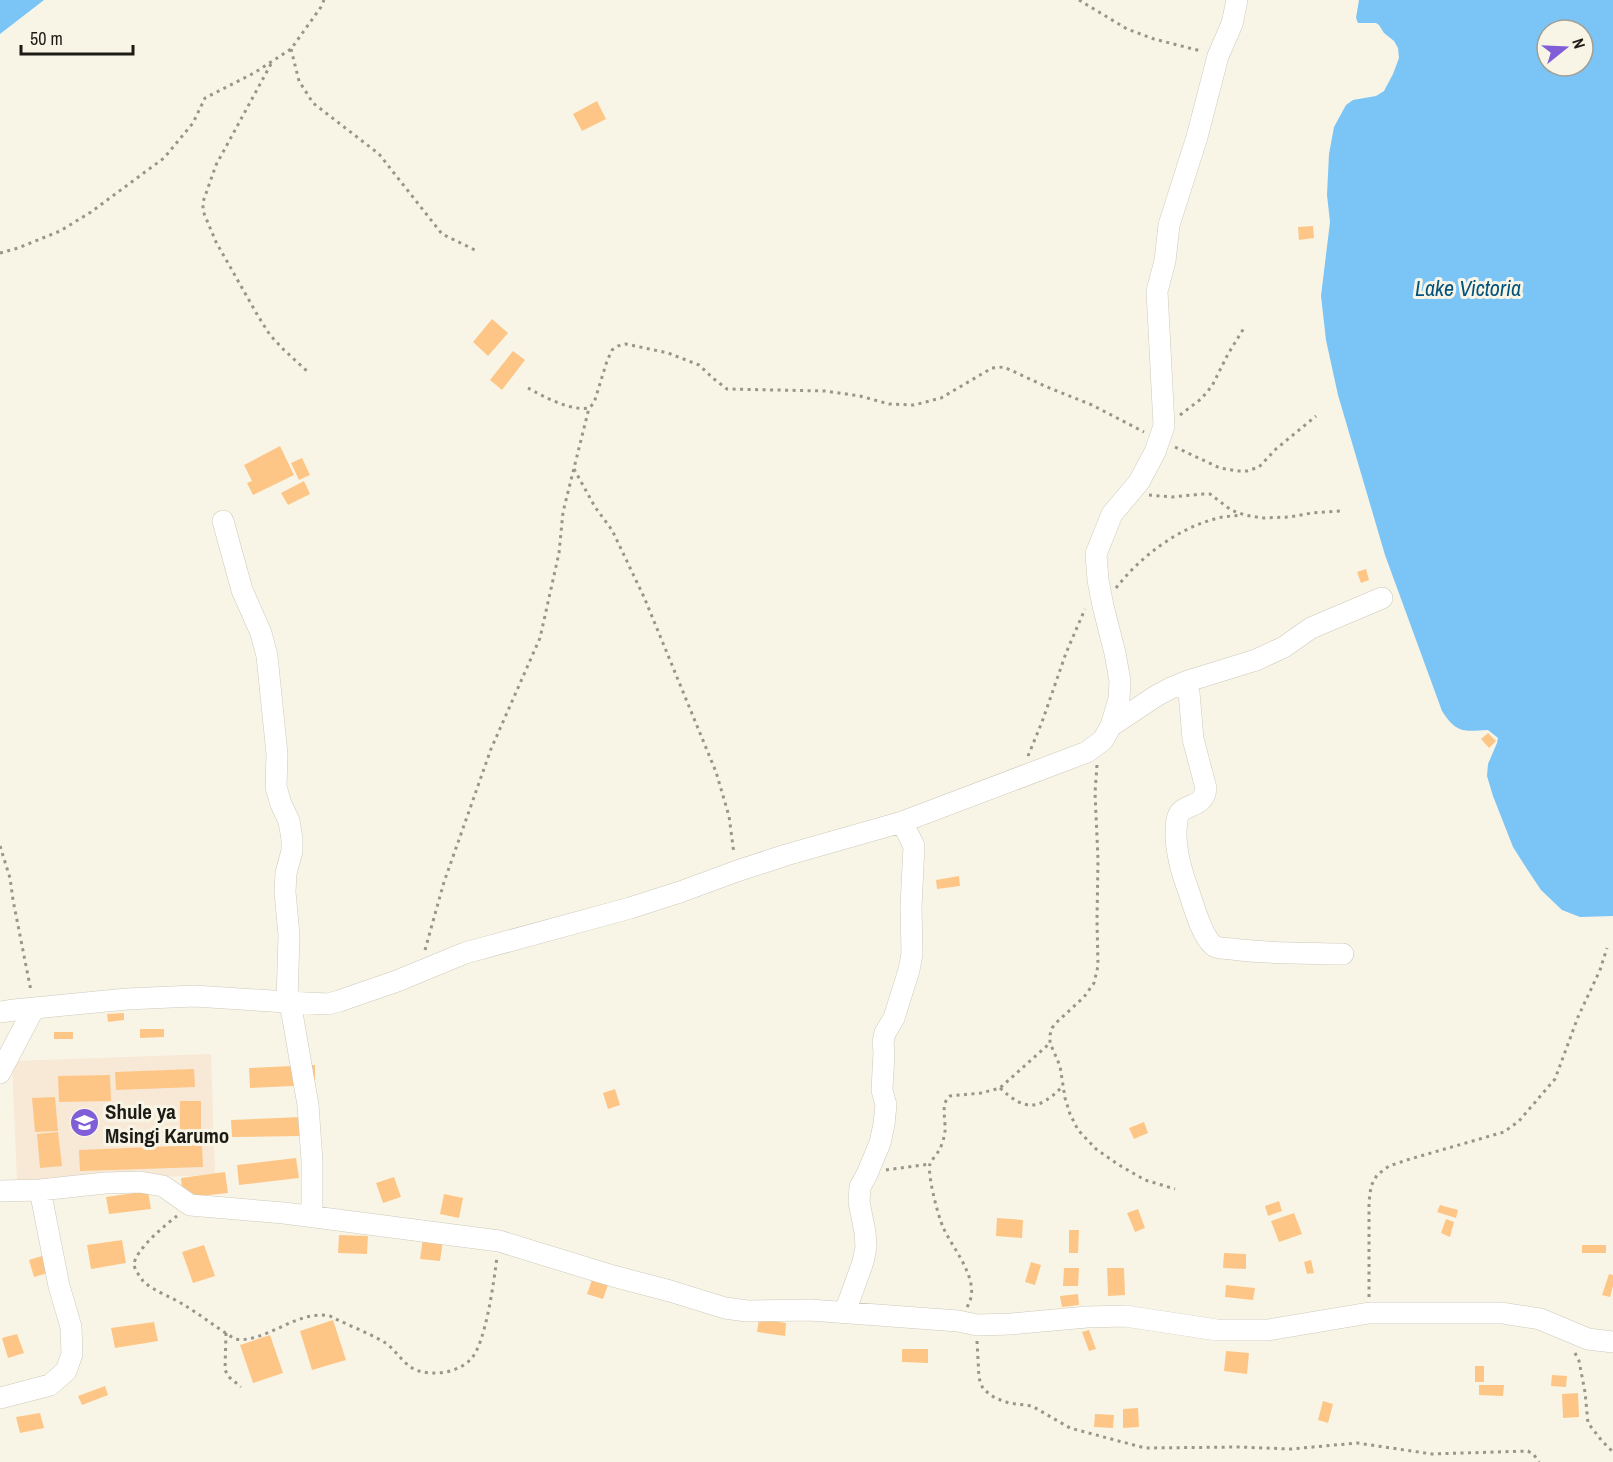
<svg xmlns="http://www.w3.org/2000/svg" width="1613" height="1462" font-family="'Archivo Narrow',sans-serif">
<style>
.education{fill:#f8e8d6}
.water{fill:#7ac4f6;fill-rule:evenodd}
.building{fill:#fdc686}
.lines{fill:none;stroke-linecap:round;stroke-linejoin:round}
.minor-casing{stroke:#cdc9bb;stroke-width:22}
.path{stroke:#98958b;stroke-width:3;stroke-dasharray:3 4.5;stroke-linecap:butt}
.minor{stroke:#fff;stroke-width:21}
.labels{text-anchor:middle;dominant-baseline:central;stroke-width:6;stroke-linejoin:round;paint-order:stroke}
.poi-label{font-size:21px;font-weight:bold;fill:#1d1b16;stroke:#f9f5e6;text-anchor:start}
.water-label{font-size:22px;font-style:italic;fill:#03537c;stroke:#f9f5e6}
</style>
<rect width="100%" height="100%" fill="#f9f5e6"/>
<path class="education" d="M211,1054L215,1175L17,1182L12,1061Z"/>
<path class="water" d="M0,0H44L0,34Z
M1359,0H1613V916L1580,917L1562,910L1541,890L1527,869L1513,847L1493,796L1487,776L1488,764L1497,743L1498,738L1488,730C1463,731 1457,734 1442,711L1385,555L1338,395L1326,340L1321,296L1330,222L1327,195L1329,154L1334,127L1346,105L1353,100L1376,96L1384,91L1393,74L1399,58L1398,48L1394,41L1384,33L1379,25L1376,23H1358L1356,18ZM1547,30H1583V66H1547Z"/>
<path class="building" d="M597,101L606,119L582,131L573,114Z
M1313,226L1314,238L1299,240L1298,227Z
M492,319L508,333L488,356L473,342Z
M513,351L525,360L502,390L490,380Z
M280,446L294,475L253,495L247,483L252,481L244,465Z
M302,458L310,475L299,480L291,463Z
M304,481L310,494L288,505L281,493Z
M1366,569L1369,580L1361,583L1357,572Z
M1488,733L1496,741L1489,748L1481,739Z
M959,876L960,886L937,889L936,880Z
M124,1013V1020L108,1022L107,1014Z
M140,1029H164V1037L140,1038Z
M54,1032H73V1039H54Z
M315,1065V1085L250,1088L249,1068Z
M194,1069L195,1087L116,1090L115,1072Z
M110,1075L111,1101L59,1102L58,1076Z
M615,1089L620,1105L608,1109L603,1093Z
M55,1097L58,1131L35,1132L32,1098Z
M180,1101H201V1142H180Z
M301,1117V1136L232,1137L231,1120Z
M1144,1122L1148,1133L1134,1139L1129,1128Z
M58,1132L62,1166L40,1168L37,1134Z
M202,1145L203,1167L80,1171L79,1150Z
M296,1158L299,1178L239,1185L237,1165Z
M225,1172L228,1193L200,1196L182,1192L181,1178Z
M394,1177L401,1197L383,1203L376,1183Z
M148,1191L151,1209L109,1214L106,1197Z
M444,1194L463,1198L459,1218L440,1214Z
M1279,1201L1282,1211L1268,1216L1265,1206Z
M1440,1205L1458,1210L1456,1218L1437,1212Z
M1138,1209L1145,1228L1135,1232L1127,1213Z
M1294,1213L1302,1234L1279,1242L1271,1221Z
M997,1218L1023,1220L1022,1238L996,1236Z
M1446,1219L1454,1222L1450,1237L1441,1233Z
M1069,1230H1079L1078,1253H1069Z
M339,1235L368,1236L367,1254L338,1253Z
M423,1238L443,1241L440,1261L420,1259Z
M122,1240L126,1263L91,1269L87,1245Z
M204,1245L215,1276L193,1283L182,1252Z
M1582,1245H1606V1253H1582Z
M1224,1253L1246,1254V1269L1223,1268Z
M45,1255L51,1272L34,1277L29,1260Z
M1311,1260L1314,1273L1307,1274L1304,1262Z
M1031,1262L1041,1265L1035,1285L1025,1282Z
M1064,1268H1079L1078,1286H1063Z
M1107,1268H1124L1125,1295L1108,1296Z
M1609,1274L1613,1275V1286L1610,1297L1602,1295Z
M592,1280L608,1285L603,1299L587,1294Z
M1226,1285L1255,1288L1253,1300L1225,1297Z
M1078,1294L1079,1305L1062,1307L1060,1296Z
M759,1319L786,1323L785,1336L757,1332Z
M333,1320L346,1360L312,1370L300,1331Z
M154,1322L158,1341L115,1348L111,1328Z
M1089,1330L1096,1349L1089,1351L1082,1332Z
M17,1334L24,1353L8,1358L2,1338Z
M270,1335L283,1373L253,1383L240,1345Z
M902,1349H928V1363L902,1362Z
M1226,1351L1249,1353L1247,1374L1224,1371Z
M1475,1366H1484V1382H1475Z
M1552,1375L1567,1376L1566,1387L1551,1386Z
M1479,1385H1504L1503,1396L1479,1395Z
M105,1386L108,1395L82,1405L78,1396Z
M1578,1393L1579,1417L1563,1418L1562,1394Z
M1323,1401L1333,1404L1328,1423L1318,1420Z
M1138,1408L1139,1427L1123,1428V1409Z
M40,1413L44,1428L20,1433L16,1417Z
M1095,1414L1114,1415L1113,1428L1094,1427Z"/>
<g class="lines">
<defs>
<path id="minor" d="M223,521L242,590L261,633L267,656L277,754L276,787L281,804L289,821L292,839V851L286,873L285,892L289,935L287,1002L292,1013L308,1105L312,1161V1217
M1188,681L1193,739L1206,788C1204,811 1180,801 1177,820C1173,844 1181,871 1189,892C1194,907 1202,937 1214,946C1219,949 1227,948 1232,949C1269,954 1306,953 1343,954
M1111,726L1156,696L1171,688L1188,681L1256,660L1284,647L1311,628L1382,598
M0,1012L14,1010L127,999L194,996L287,1002L328,1004L339,1001L397,981L465,953L630,908L680,892L737,871L786,855L902,822L1087,752L1103,740L1111,726L1119,699L1120,681L1115,653L1103,606L1098,580L1096,554L1112,514L1139,482L1155,452L1164,426L1157,291L1165,261L1169,225L1197,137L1218,56L1232,24L1237,0
M0,1073L34,1008
M0,1191L40,1190L105,1183L140,1182L163,1186L190,1205L284,1213L499,1241L613,1276L670,1291L725,1308L747,1311L810,1310L958,1321L977,1325L1011,1324L1087,1317L1125,1316L1217,1330H1268L1369,1313H1502L1540,1319L1588,1339L1613,1342
M845,1312L863,1262L866,1247L865,1232L859,1202L860,1187L867,1174L880,1143L884,1124L886,1105L882,1090L884,1052L883,1042L885,1033L894,1018L909,970L912,954L911,906L914,846L902,822
M0,1398L50,1385L66,1371L72,1354L71,1327L59,1286L40,1190"/>
</defs>
<use href="#minor" class="minor-casing"/>
<path class="path" d="M1079,0L1127,29L1154,39L1201,51
M291,49L299,81L313,103L379,154L442,234L475,250
M271,64L216,165L203,202V211L216,242L258,316L270,335L284,350L308,372
M0,253L18,248L60,231L91,212L164,158L193,123L205,98L254,73L291,49L321,7L324,0
M528,388C544,397 570,411 589,408L594,403L607,361L612,350L618,346L626,344L668,353L699,365L714,379L727,389L825,391L860,396L889,404L914,405L941,398L992,368L1004,367L1047,387L1092,405L1144,432
M1180,415L1201,399L1212,386L1228,354L1244,328
M1175,447L1220,468L1237,471H1247L1259,467L1276,449L1316,416
M574,469L595,507L612,530L644,597L716,772L729,816L734,854
M1149,495L1172,497L1203,494H1210L1231,510L1245,515L1262,518L1289,517L1312,513L1340,511
M1116,588C1141,556 1178,528 1218,518C1226,516 1234,516 1242,515
M1028,756L1042,722L1066,653L1085,609
M1097,765L1095,793L1098,859L1097,920L1098,966L1094,983L1084,997L1057,1022L1052,1028L1050,1035V1043L1060,1066L1065,1098L1070,1114L1078,1130L1096,1149L1119,1165L1145,1180L1175,1189
M0,846L10,878L13,900L31,991
M425,950L444,882L491,749L540,638L559,553L563,512L589,408
M1000,1088C1025,1111 1038,1111 1062,1087
M886,1170L930,1164
M177,1216C166,1224 134,1251 134,1265C135,1270 140,1277 143,1281C153,1291 172,1297 184,1305C201,1315 217,1328 235,1339C265,1344 297,1309 330,1316C347,1325 367,1332 384,1342C397,1350 404,1367 419,1371C436,1376 459,1372 471,1359C486,1343 494,1280 497,1257
M1369,1297V1202L1371,1186L1377,1175L1389,1166L1410,1159L1504,1132L1519,1121L1555,1079L1578,1017L1600,970L1607,948
M967,1307C983,1282 953,1250 943,1227C938,1216 927,1174 930,1164C931,1160 936,1156 938,1152C942,1146 944,1138 945,1131C946,1120 940,1103 950,1096L981,1093L1000,1088L1050,1043
M226,1333L225,1370L229,1377L241,1387
M977,1341L979,1378L983,1389L995,1398L1009,1403L1032,1406L1070,1428L1145,1448L1238,1447L1291,1449L1357,1443L1432,1454L1528,1451L1534,1455L1539,1462
M1575,1353L1579,1361L1585,1392L1588,1423L1602,1441L1613,1452"/>
<use href="#minor" class="minor"/>
</g>
<defs>
<symbol id="school-disc" viewBox="-11 -11 22 22"><circle r="9.5" fill="#805ed8" stroke="#f9f5e6"/><path d="M0-5L7-2L0 1L-7-2ZM-4 1L0 2.5L4 1V4Q0 6-4 4Z" fill="#fff"/></symbol>
</defs>
<g fill-rule="evenodd">
<use href="#school-disc" x="68" y="1106" width="33" height="33"/>
</g>
<g class="labels">
<g class="poi-label">
<text x="105" y="1111">Shule ya<tspan x="105" dy="24">Msingi Karumo</tspan></text>
</g>
<g class="water-label">
<text x="1468" y="288">Lake Victoria</text>
</g>
</g>
<g transform="translate(1565 48) rotate(72)"><circle r="28" fill="#f9f5e6" stroke="#a19e93" stroke-width="1.5"/>
<path d="M0-4.5L10 22L0 15L-10 22Z" fill="#805ed8"/>
<text y="-9" font-size="16" font-weight="bold" text-anchor="middle" fill="#1d1b16">N</text>
</g>
<path d="M21 45v9h112v-9" fill="none" stroke="#1d1b16" stroke-width="3"/>
<text x="30" y="45" font-size="18" fill="#1d1b16" stroke="#f9f5e6" stroke-width="4.5" paint-order="stroke">50 m</text>
</svg>
